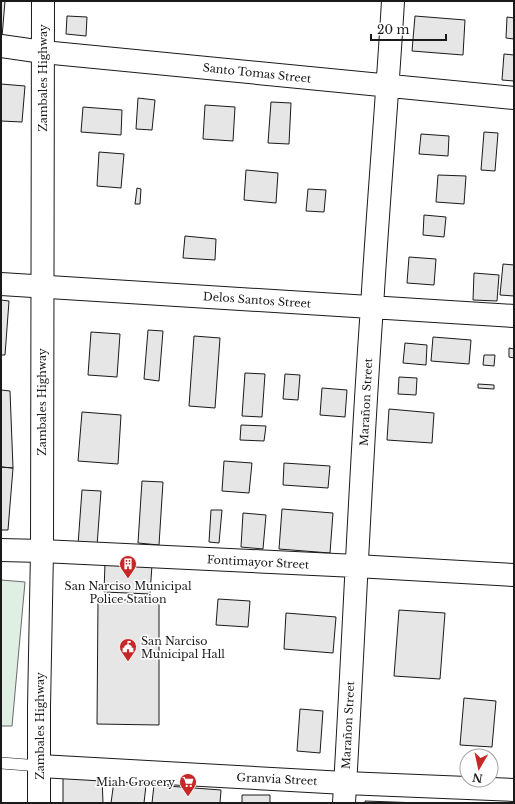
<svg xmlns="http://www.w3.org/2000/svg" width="515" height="804" font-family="'Libre Baskerville',serif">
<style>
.green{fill:#e0efe3;stroke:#6a6a6a}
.building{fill:#e6e6e6;stroke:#1a1a1a}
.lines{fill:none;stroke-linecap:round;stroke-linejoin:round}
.service-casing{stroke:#1a1a1a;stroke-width:12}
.minor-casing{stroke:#1a1a1a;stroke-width:24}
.tertiary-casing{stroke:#1a1a1a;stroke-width:24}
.primary-casing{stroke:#1a1a1a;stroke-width:24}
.service{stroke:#fff;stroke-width:11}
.minor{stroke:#fff;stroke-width:22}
.tertiary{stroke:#fff;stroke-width:22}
.primary{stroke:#fff;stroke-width:22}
.labels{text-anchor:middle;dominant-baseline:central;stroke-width:3;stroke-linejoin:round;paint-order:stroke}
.street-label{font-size:11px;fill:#1a1a1a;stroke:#fff}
.poi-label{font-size:11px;fill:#1a1a1a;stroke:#fff}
</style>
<rect width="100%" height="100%" fill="#fff"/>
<path class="green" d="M1,580L25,582L12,726H1Z"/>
<path class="building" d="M1,1H5L2,37H1Z
M67,16L87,17L86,36L66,34Z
M415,16L465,20L463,55L412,51Z
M507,17L514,18V39L506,38Z
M504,54L514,55V81L502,80Z
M1,84L25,86L22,122L1,121Z
M138,98L155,100L152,130L136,129Z
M271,102L291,103L289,144L268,143Z
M205,105L235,107L233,141L203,139Z
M83,107L122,110L121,135L81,132Z
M484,132L498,133L495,171L481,170Z
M421,134L449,136L448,156L419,154Z
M99,152L124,154L121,188L97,186Z
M246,170L278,173L276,203L244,200Z
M438,175L466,176L464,204L436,202Z
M137,188L141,189L140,204H135Z
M308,189L326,190L324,212L306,211Z
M424,215L446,217L444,237L423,235Z
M185,236L216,239L215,260L183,258Z
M409,257L436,259L434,285L407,283Z
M503,264L514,265V296L500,295Z
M474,273L499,275L497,301L473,300Z
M1,300L9,301L5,355H1Z
M148,330L163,331L159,381L144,379Z
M91,332L120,334L117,377L88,375Z
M194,336L220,338L215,408L189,406Z
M433,337L471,340L469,364L431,361Z
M405,343L427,345L426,365L403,363Z
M509,348L514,349V358L509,357Z
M484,355H495L494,366L483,365Z
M245,373L265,374L262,417L242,416Z
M285,374L300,375L298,400L283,399Z
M399,377L417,378L416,395L398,394Z
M478,384L494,385V389L478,388Z
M322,388L347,390L345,417L320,415Z
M1,390L10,391L13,468L1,467Z
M389,409L434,413L432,443L387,440Z
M82,412L121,415L118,464L78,461Z
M241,425L266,426L264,441L240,440Z
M224,461L252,463L249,493L222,491Z
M284,463L330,466L328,488L283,485Z
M1,467L13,468L8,530H1Z
M142,481L163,482L159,545L138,543Z
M82,490L101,491L97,546L78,545Z
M282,509L333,513L330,553L279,549Z
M211,510H222L219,543L209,542Z
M243,513L266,515L263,549L241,547Z
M105,563L152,565L150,594L104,592Z
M218,599L250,601L248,627L216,625Z
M98,600H159V725L97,724Z
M399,610L445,613L440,679L394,676Z
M286,613L336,617L333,653L284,649Z
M464,698L496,701L492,747L460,745Z
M300,709L323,711L320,753L297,751Z
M102,777L103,803H63V778Z
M114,781L146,785L144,803H111Z
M154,785L221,790L220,803H152Z
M242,795H270V803H242Z
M365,801L420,803H365Z"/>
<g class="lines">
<defs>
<path id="service" d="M1,763L40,766"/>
<path id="minor" d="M1,46L43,52L514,98
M1,284L514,316
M42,551L356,566L514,575
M344,803C354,638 360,472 372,307C378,205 387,103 393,1"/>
<path id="tertiary" d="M1,550L42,551
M40,766L345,783L514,790"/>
<path id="primary" d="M39,803V707L42,551L43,1"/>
</defs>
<use href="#service" class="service-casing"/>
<use href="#minor" class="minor-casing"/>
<use href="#tertiary" class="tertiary-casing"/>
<use href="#primary" class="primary-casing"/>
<use href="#service" class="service"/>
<use href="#minor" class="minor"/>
<use href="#tertiary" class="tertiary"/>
<use href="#primary" class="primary"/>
</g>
<defs>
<symbol id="building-pin" viewBox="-11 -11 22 30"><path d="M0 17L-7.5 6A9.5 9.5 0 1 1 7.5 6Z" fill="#c62828" stroke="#fff"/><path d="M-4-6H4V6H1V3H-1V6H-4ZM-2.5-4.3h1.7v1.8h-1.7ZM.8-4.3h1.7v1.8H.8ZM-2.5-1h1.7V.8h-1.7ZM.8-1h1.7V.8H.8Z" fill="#fff"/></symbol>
<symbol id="civic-pin" viewBox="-11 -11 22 30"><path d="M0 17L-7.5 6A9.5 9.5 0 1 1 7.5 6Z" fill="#c62828" stroke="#fff"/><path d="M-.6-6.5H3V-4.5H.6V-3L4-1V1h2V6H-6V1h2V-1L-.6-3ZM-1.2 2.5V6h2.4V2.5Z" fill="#fff"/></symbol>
<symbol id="supermarket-pin" viewBox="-11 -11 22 30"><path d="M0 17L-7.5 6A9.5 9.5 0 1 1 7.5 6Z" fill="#c62828" stroke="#fff"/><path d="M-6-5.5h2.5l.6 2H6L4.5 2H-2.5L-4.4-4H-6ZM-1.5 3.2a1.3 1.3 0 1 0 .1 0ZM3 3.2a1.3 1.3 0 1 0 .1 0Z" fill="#fff"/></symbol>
</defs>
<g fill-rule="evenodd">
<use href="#building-pin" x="118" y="554" width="20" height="27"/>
<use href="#civic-pin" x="118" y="637" width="20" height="27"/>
<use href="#supermarket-pin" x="178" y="772" width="20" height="27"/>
</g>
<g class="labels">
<g class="street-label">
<text transform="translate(257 73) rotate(6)">Santo Tomas Street</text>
<text transform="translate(43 78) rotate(-90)">Zambales Highway</text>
<text transform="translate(257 300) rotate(4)">Delos Santos Street</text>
<text transform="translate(42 402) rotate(-90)">Zambales Highway</text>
<text transform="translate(366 402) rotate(-87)">Marañon Street</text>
<text transform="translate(258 562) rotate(3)">Fontimayor Street</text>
<text transform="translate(348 725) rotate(-87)">Marañon Street</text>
<text transform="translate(40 726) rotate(-90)">Zambales Highway</text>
<text transform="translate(277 779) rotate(3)">Granvia Street</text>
</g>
<g class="poi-label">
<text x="128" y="586">San Narciso Municipal<tspan x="128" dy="13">Police Station</tspan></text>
<text x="141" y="641" text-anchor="start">San Narciso<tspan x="141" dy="13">Municipal Hall</tspan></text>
<text x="175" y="782" text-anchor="end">Miah Grocery</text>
</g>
</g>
<rect width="515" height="804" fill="none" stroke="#1a1a1a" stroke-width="4"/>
<g transform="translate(479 768) rotate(189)"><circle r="19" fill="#ffffff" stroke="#a3a3a3"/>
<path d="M0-3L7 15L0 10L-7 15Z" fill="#c62828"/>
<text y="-6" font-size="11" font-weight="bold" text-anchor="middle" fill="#1a1a1a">N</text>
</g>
<path d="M371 34v6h75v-6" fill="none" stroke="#1a1a1a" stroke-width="2"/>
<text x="377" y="34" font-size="12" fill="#1a1a1a" stroke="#ffffff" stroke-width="3" paint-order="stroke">20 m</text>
</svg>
